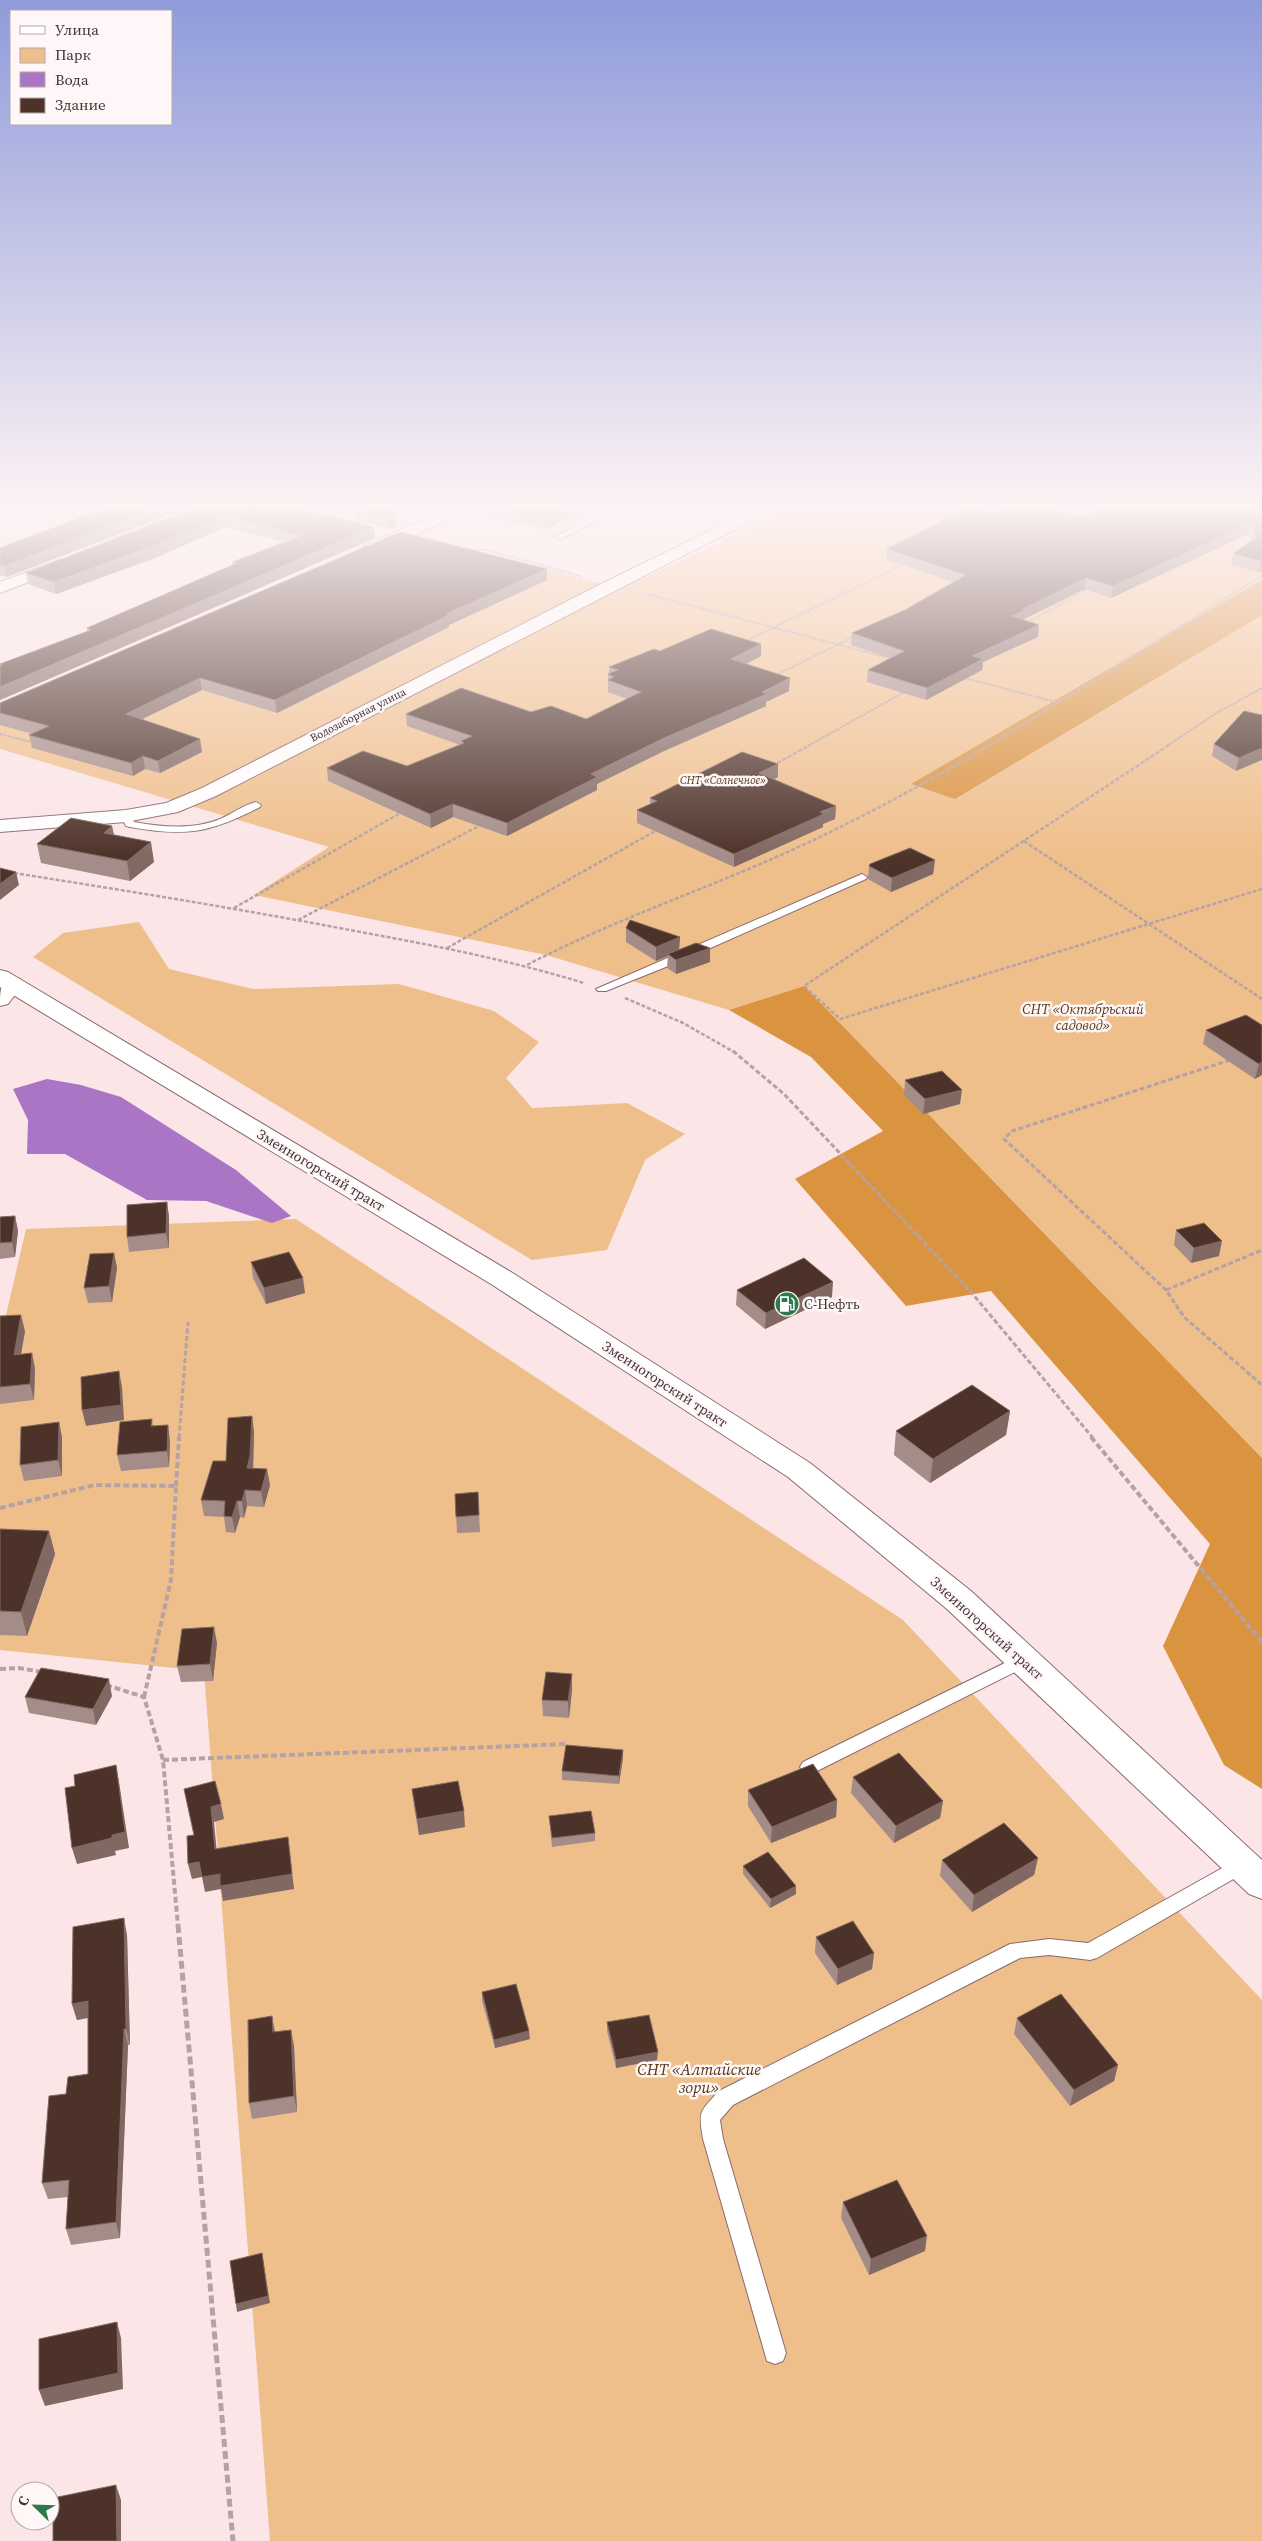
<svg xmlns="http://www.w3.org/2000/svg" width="1262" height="2541" font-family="'Source Serif 4',serif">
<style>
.green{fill:#efbf8b}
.forest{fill:#da9440}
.water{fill:#ab75c5}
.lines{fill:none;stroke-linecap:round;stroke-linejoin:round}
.service-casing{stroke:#89696c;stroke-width:2}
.minor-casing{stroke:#89696c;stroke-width:2}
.trunk-casing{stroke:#89696c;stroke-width:2}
.path-far4{stroke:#b5a2a4;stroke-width:2;stroke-dasharray:3 1;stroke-linecap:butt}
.path-far3{stroke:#b5a2a4;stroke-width:2.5;stroke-dasharray:4 2;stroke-linecap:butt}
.path-far2{stroke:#b5a2a4;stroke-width:3;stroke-dasharray:5 2.5;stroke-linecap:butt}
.path-far1{stroke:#b5a2a4;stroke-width:4;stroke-dasharray:6 3;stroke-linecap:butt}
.path{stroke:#b5a2a4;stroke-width:5;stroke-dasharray:8 4;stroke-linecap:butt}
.service{fill:#fff;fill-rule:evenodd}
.minor{fill:#fff;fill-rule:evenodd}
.trunk{fill:#fff;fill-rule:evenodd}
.wall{fill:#a48c88}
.shaded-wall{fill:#816862}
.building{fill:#4d3229;stroke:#816862}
.labels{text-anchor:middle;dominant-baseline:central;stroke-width:5;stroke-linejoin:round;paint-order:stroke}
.far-street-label{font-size:11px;fill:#423436;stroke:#fef6f7}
.far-park-label{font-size:11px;font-style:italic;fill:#563917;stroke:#fef6f7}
.park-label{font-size:14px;font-style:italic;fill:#563917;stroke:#fef6f7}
.street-label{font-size:14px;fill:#423436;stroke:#fef6f7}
.poi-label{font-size:14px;fill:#423436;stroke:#fef6f7;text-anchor:start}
.near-park-label{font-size:16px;font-style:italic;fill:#563917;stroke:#fef6f7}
</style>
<rect width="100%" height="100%" fill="#fbe5e7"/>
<path class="green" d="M803,503H1262V1458L804,986L729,1010L546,955L254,895L329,847L0,749V717L424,536L621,589Z
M139,922L169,969L253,989L399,984L494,1011L539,1042L506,1078L532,1108L627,1103L685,1134L645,1160L607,1250L532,1260L33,957L63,933Z
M296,1219L903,1620L1262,2000V2541H270L204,1671L0,1650V1341L26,1229Z"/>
<path class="forest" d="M1262,580V615L955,799L911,784Z
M804,986L1262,1458V1789L1224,1765L1163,1646L1210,1544L991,1291L906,1306L795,1179L883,1131L811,1057L729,1010Z"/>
<path class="water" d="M47,1079L81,1085L121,1097L236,1170L291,1216L272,1223L206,1201L147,1200L65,1154H27L28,1120L13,1089Z"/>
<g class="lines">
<defs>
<path id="service" d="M624,503H634L561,539L554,537Z
M256,802L261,805L260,807C210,833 186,837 130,827L126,826L121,816L130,814L134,822C161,827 194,830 220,819C232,814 243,805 256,802Z
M862,874L867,877L866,879L688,958L606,991H598L596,989Z
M1023,1654L1029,1655L1031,1660L1029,1665L815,1772L809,1774L803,1772L800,1767L803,1762Z
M1242,1857L1249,1860L1251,1865L1249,1870L1097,1958L1090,1960L1049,1955L1020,1958L733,2105L720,2120L723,2139L786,2353L783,2361L775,2364L767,2361L703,2139C698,2110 700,2112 719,2091L1010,1944L1049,1939L1088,1943Z"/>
<path id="minor" d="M0,503H15L13,506L0,511Z
M462,503H482L480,506L377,551L371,553L363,548L365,545Z
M767,503H786L216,796L178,812L126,822L0,832V820L126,810L166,803L202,788L605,582Z
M62,559L68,561L70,564L68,567L0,593V582Z
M12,977L20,979L23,984L8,1004L0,1006C0,992 0,981 12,977Z"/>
<path id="trunk" d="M0,970L8,972L511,1272L810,1463L971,1591L1262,1860V1899L1249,1894L947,1609L788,1477L491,1284L0,987Z"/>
</defs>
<use href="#service" class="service-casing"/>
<use href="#minor" class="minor-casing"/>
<use href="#trunk" class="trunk-casing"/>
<path class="path-far4" d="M471,550H487L583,577
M643,593L893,659
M1027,623L1089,588
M746,641L904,564
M774,676L853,637
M964,678L1060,703
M0,734L35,743
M808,746L904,692
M988,746L1262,576
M1167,746L1218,712L1262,688"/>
<path class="path-far3" d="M1169,745L804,986L840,1019L1262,889
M772,766L810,745
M1024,841L1262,999
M14,873C128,891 241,909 355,931C432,945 509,960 584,983
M234,908L402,812
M298,920L483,824
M447,948L657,830
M527,965C613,920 704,890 792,850C860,819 926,783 990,745
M625,998L683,1023L734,1052"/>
<path class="path-far2" d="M733,1051L784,1094L971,1292L1093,1438
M1230,1060L1012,1131L1004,1139L1166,1290L1184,1317L1262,1385
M1166,1290L1262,1250
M179,1438L188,1322"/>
<path class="path-far1" d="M1091,1437L1262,1642
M176,1486L179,1437
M0,1508L95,1485L176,1486L171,1580L144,1697
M0,1669L19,1668L42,1672
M106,1685L144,1697L163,1760L178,1926
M163,1760L567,1744"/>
<path class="path" d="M178,1925L233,2541"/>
<use href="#service" class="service"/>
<use href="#minor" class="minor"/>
<use href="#trunk" class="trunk"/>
</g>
<path class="wall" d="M119,503L7,577L0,575V548Z
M207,503L374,527L375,538L0,700V664L87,631V628L233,565V562L284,542L226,527L155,558L56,594L28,584L26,573Z
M473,503H607L544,529L523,522L518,524L473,511Z
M901,503H1030L1084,517L1262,503V571L1259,572L1231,565L1233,554L1252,541L1248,534L1111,598L1085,589L1024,619L1038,637L983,662L982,670L926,700L867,682L868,670L890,658L851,645L852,633L905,610L953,582L887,560V549L947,519Z
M354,509L395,515L396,526L390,529L355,520Z
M547,569V580L449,625V627L277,713L202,690L142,719L202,752L160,773L145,769L133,776L32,748L29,735L33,734L0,725V703Z
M761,644V656L746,664L789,691L766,702V706L664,751L597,784V790L507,836L453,817L431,828L328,781L327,768L407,766L460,745L407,726L406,714L531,712L586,719L627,699L608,692V674H609V667L660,651Z
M1262,715L1236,771L1212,756L1214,744Z
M778,777L774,779L836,806L835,819L823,824V827L734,867L637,823V810L650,804V798Z
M112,826L114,835L154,862L130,881L41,863L37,844Z
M935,860L933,874L891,892L868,879L869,866Z
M626,928L680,937L679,949L710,948V962L676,974L667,968L668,956L656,961L626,942Z
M1262,1025V1075L1255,1079L1203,1044L1206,1030Z
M905,1080L960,1104L923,1114L904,1095Z
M167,1202L169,1217V1248L129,1252L127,1237Z
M15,1216L18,1231L15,1257L0,1259V1217Z
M1176,1230L1219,1256L1191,1263L1174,1245Z
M114,1253L117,1268L112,1302L88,1303L84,1288Z
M251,1262L305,1293L266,1304L253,1278Z
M737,1290L832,1297L765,1329L736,1305Z
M0,1316L25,1331L21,1354L35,1368L34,1400L0,1404Z
M1010,1411L1006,1435L930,1483L894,1455L896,1431Z
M252,1416L254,1432L253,1468L270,1485L264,1507L247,1506L244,1518L240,1517L235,1533L226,1532L224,1517L204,1516L201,1500L226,1461Z
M152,1419L153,1426L170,1441L169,1467L121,1471L117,1455Z
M59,1422L62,1438V1476L24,1481L20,1465Z
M478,1492L480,1532L457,1533L455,1494Z
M0,1529L49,1531L55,1554L27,1636L0,1635Z
M217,1643L213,1681L181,1682L177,1666Z
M572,1674V1690L569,1718L543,1716L542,1700Z
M112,1696L96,1725L29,1713L25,1697Z
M623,1758L619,1784L562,1780V1771Z
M853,1777L943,1801L940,1818L894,1843L851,1793Z
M412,1789L465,1827L419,1835L414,1806Z
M748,1790L837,1800L836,1817L771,1843L748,1806Z
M549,1816L595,1833V1841L552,1847Z
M1038,1858L1034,1875L972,1912L940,1876L942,1860Z
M743,1866L796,1886V1894L770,1908L743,1874Z
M127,1935L130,2045H128L120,2238L71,2245L66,2229L68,2197L48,2199L42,2183L66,2094L88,2074V2018L77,2020L72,2004Z
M816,1937L874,1953L872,1969L837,1985L815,1953Z
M482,1992L530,2039L495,2048L482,2001Z
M272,2016L275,2032L294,2046L297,2112L252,2119L249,2103Z
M1017,2018L1118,2065L1114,2081L1070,2106L1014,2034Z
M607,2022L657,2060L616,2068L607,2031Z
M843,2202L925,2251L869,2275L841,2218Z"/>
<path class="shaded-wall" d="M170,503H200L7,577L5,566Z
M580,503H607L544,529V518Z
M522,512L523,522L518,524V513Z
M395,515L396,526L390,529L389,518Z
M225,516L226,527L155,558L56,594L54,582Z
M1250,524L1248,534L1111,598L1113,586Z
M374,527L375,538L0,700V687Z
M1261,561H1262V571L1259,572Z
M547,569V580L449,625V627L277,713L275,700L446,614Z
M1086,578L1085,589L1024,619V622L1012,616L1023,609Z
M1039,625L1038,637L983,662L982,670L926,700L927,688L972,656Z
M761,644V656L731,672V659Z
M200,678L202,690L128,726L126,714Z
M790,678L789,691L766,702V706L664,751L597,784V790L507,836V823L591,774L664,738Z
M200,739L202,752L160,773L158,761Z
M1262,748V760L1236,771L1239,758Z
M143,756L145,769L133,776L131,763Z
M778,764V777L759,786V773Z
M453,804V817L431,828L430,814Z
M836,806L835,819L823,824V827L734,867V854Z
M112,826L116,846L104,833Z
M151,842L154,862L130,881L127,861Z
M935,860L933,874L891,892L892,878Z
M16,872L19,885L0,900V884Z
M680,937L679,951L668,954V956L656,961V947Z
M710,948V962L676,974V960Z
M1262,1062V1075L1255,1079L1259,1064Z
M962,1090L960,1104L923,1114L925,1099Z
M167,1202L169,1217V1248L166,1233Z
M15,1216L18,1231L15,1257L12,1242Z
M1222,1241L1219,1256L1191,1263L1194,1248Z
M114,1253L117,1268L112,1302L109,1286Z
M303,1278L305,1293L266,1304L264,1288Z
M833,1282L832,1297L765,1329L766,1313Z
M21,1315L25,1331L18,1371L14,1355Z
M32,1353L35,1368L34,1400L30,1384Z
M119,1371L122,1387L124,1420L86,1426L82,1410Z
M1010,1411L1006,1435L930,1483L933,1459Z
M252,1416L254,1432L253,1472L247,1468Z
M59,1422L62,1438V1476L58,1460Z
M168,1425L170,1441L169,1467L167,1451Z
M267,1469L270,1485L264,1507L261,1491Z
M245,1490L247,1506L244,1518L242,1501Z
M237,1501L240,1517L235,1533L232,1517Z
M49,1531L55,1554L27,1636L21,1612Z
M214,1627L217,1643L213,1681L210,1664Z
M572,1674V1690L569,1718L568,1701Z
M109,1679L112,1696L96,1725L93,1709Z
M623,1750V1758L619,1784V1776Z
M116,1765L119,1782L129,1848L115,1851L116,1855L77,1864L72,1848L112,1835Z
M837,1800L836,1817L771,1843L772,1827Z
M943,1801L940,1818L894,1843L896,1826Z
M221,1804L224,1819L214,1822L218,1864L215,1849L211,1807Z
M464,1811L465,1827L419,1835L417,1819Z
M288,1837L294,1889L223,1901L221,1889L205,1892L202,1877Z
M1038,1858L1034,1875L972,1912L974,1895Z
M199,1862L202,1877L192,1879L188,1864Z
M796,1886V1894L770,1908L771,1899Z
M124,1918L127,1935L130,2045L126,2029Z
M874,1953L872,1969L837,1985L838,1969Z
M88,2001L92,2017L77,2020L72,2004Z
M272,2016L275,2033L273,2032Z
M124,2029L128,2045L120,2238L116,2222Z
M291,2030L294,2046L297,2112L294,2096Z
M529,2031L530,2039L495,2048L494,2040Z
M658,2052L657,2060L616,2068V2060Z
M1118,2065L1114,2081L1070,2106L1074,2090Z
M927,2236L925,2251L869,2275L871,2259Z
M262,2253L270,2303L237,2312L236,2304Z
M117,2322L121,2338L123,2389L45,2406L39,2390Z
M116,2485L121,2500V2541H117Z"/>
<path class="building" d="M119,503H170L5,566L0,565V548Z
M207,503H279L374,527L0,687V666L2,665L0,664L91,630L87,628L237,563L233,562L301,536L225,516L153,546L54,582L26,573Z
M371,503H390L395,515L389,518L354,509Z
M482,503H580L544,518L522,512L518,513Z
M933,503H963L996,512L1002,508L985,503H1030L1084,517L1107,503H1262V561L1233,554L1257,537L1250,524L1113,586L1086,578L1023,609L1025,610L1012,616L1039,625L972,656L983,659L927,688L868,670L904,651L852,633L905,610L966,575L887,549L960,512Z
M400,532L547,569L446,614L449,615L275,700L200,678L126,714L200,739L158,761L143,756L131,763L29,735L49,726L0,713V703Z
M711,629L761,644L731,659L790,678L762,692L767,694L664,738L591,774L597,777L507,823L453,804L430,814L327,768L363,751L407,766L464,743L461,741L472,736L406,714L461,688L531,712L551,706L586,719L641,692L608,680L614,677L608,674L618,670L609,667L654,649L660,651Z
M1244,711L1262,715V748L1239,758L1214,744Z
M742,752L778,764L759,773L836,806L820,812L824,814L734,854L637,810L657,801L650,798Z
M71,818L112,826L104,833L151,842L127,861L37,844Z
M910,848L935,860L892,878L869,866L870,864Z
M0,868L16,872L0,884Z
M630,920L680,937L656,947L626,928Z
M696,943L710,948L676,960L668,954Z
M1246,1015L1262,1025V1062L1259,1064L1206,1030Z
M942,1071L962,1090L925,1099L905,1080Z
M167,1202L166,1233L127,1237V1205Z
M15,1216L12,1242L0,1243V1217Z
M1204,1223L1222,1241L1194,1248L1176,1230Z
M289,1252L303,1278L264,1288L251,1262Z
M114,1253L109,1286L84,1288L90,1254Z
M804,1258L833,1282L766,1313L737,1290Z
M21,1315L14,1355L32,1353L30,1384L0,1387V1316Z
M119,1371L121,1405L82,1410L81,1377Z
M972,1385L1010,1411L933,1459L896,1431Z
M252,1416L250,1456L247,1468L267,1469L261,1491L245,1490L242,1501H237L232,1517L224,1516L225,1501L201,1500L213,1461H226L228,1418Z
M152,1419L151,1426L168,1425L167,1451L117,1455L120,1422Z
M59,1422L58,1460L20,1465L21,1427Z
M478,1492L479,1515L456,1517L455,1494Z
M0,1529L49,1531L21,1612L0,1611Z
M214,1627L210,1664L177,1666L182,1629Z
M41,1668L109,1679L93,1709L25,1697Z
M546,1672L572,1674L568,1701L542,1700Z
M566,1745L623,1750L619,1776L562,1771Z
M899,1753L943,1801L896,1826L853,1777Z
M813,1764L837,1800L772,1827L748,1790Z
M116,1765L125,1832L112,1835V1838L72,1848L65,1788L75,1786L74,1775Z
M215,1781L221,1804L211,1807L215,1849L288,1837L292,1874L220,1886V1874L202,1877L199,1862L188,1864L187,1836L194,1835L184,1789Z
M458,1781L464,1811L417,1819L412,1789Z
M591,1811L595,1833L552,1838L549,1816Z
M1004,1823L1038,1858L974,1895L942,1860Z
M768,1852L796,1886L771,1899L743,1866Z
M124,1918L126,2029H124L116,2222L66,2229L69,2180L42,2183L49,2096L66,2094L68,2077L88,2074V2001L72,2004L73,1927Z
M853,1921L874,1953L838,1969L816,1937Z
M516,1984L529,2031L494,2040L482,1992Z
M1061,1994L1118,2065L1074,2090L1017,2018Z
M649,2015L658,2052L616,2060L607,2022Z
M272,2016L273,2032L291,2030L294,2096L249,2103L248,2020Z
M897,2180L927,2236L871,2259L843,2202Z
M262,2253L268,2296L236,2304L230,2261Z
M117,2322L118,2373L39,2390V2339Z
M116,2485L117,2541H53V2498Z"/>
<linearGradient id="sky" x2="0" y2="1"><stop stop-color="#8f9bda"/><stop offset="0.59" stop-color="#fdf3f4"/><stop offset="1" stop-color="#fdf3f4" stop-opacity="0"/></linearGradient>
<rect width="1262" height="859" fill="url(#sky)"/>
<defs>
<symbol id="fuel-disc" viewBox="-11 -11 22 22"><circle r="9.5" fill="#2b7a4b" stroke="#fef6f7"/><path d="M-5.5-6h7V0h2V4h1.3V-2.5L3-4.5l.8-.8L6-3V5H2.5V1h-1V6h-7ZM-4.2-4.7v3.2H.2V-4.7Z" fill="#fff"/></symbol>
</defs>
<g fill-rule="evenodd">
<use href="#fuel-disc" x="773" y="1290" width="28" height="28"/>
</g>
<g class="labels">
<g class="far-street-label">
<text transform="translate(358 715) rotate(-27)">Водозаборная улица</text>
</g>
<g class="far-park-label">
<text x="723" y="780">СНТ «Солнечное»</text>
</g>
<g class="park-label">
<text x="1083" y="1009">СНТ «Октябрьский<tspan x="1083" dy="16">садовод»</tspan></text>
</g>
<g class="street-label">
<text transform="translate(321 1170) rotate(31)">Змеиногорский тракт</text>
<text transform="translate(665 1384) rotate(33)">Змеиногорский тракт</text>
<text transform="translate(987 1628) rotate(42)">Змеиногорский тракт</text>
</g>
<g class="poi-label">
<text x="804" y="1304">С-Нефть</text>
</g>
<g class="near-park-label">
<text x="699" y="2069">СНТ «Алтайские<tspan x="699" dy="18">зори»</tspan></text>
</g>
</g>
<rect x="10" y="10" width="162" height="115" fill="#fef6f7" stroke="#b3a8aa"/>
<rect x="20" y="26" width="25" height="8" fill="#ffffff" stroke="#b3a8aa"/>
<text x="55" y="35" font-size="15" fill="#423436">Улица</text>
<rect x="20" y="48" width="25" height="15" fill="#efbf8b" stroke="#b3a8aa"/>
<text x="55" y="60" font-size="15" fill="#423436">Парк</text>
<rect x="20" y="72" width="25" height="15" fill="#ab75c5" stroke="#b3a8aa"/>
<text x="55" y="85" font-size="15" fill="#423436">Вода</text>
<rect x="20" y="98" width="25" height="15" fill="#4d3229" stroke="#b3a8aa"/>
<text x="55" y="110" font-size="15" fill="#423436">Здание</text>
<g transform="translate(35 2506) rotate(293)"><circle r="24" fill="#fef6f7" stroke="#b3a8aa"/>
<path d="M0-4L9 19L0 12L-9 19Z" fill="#2b7a4b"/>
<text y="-8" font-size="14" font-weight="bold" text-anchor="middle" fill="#423436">С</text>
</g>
</svg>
